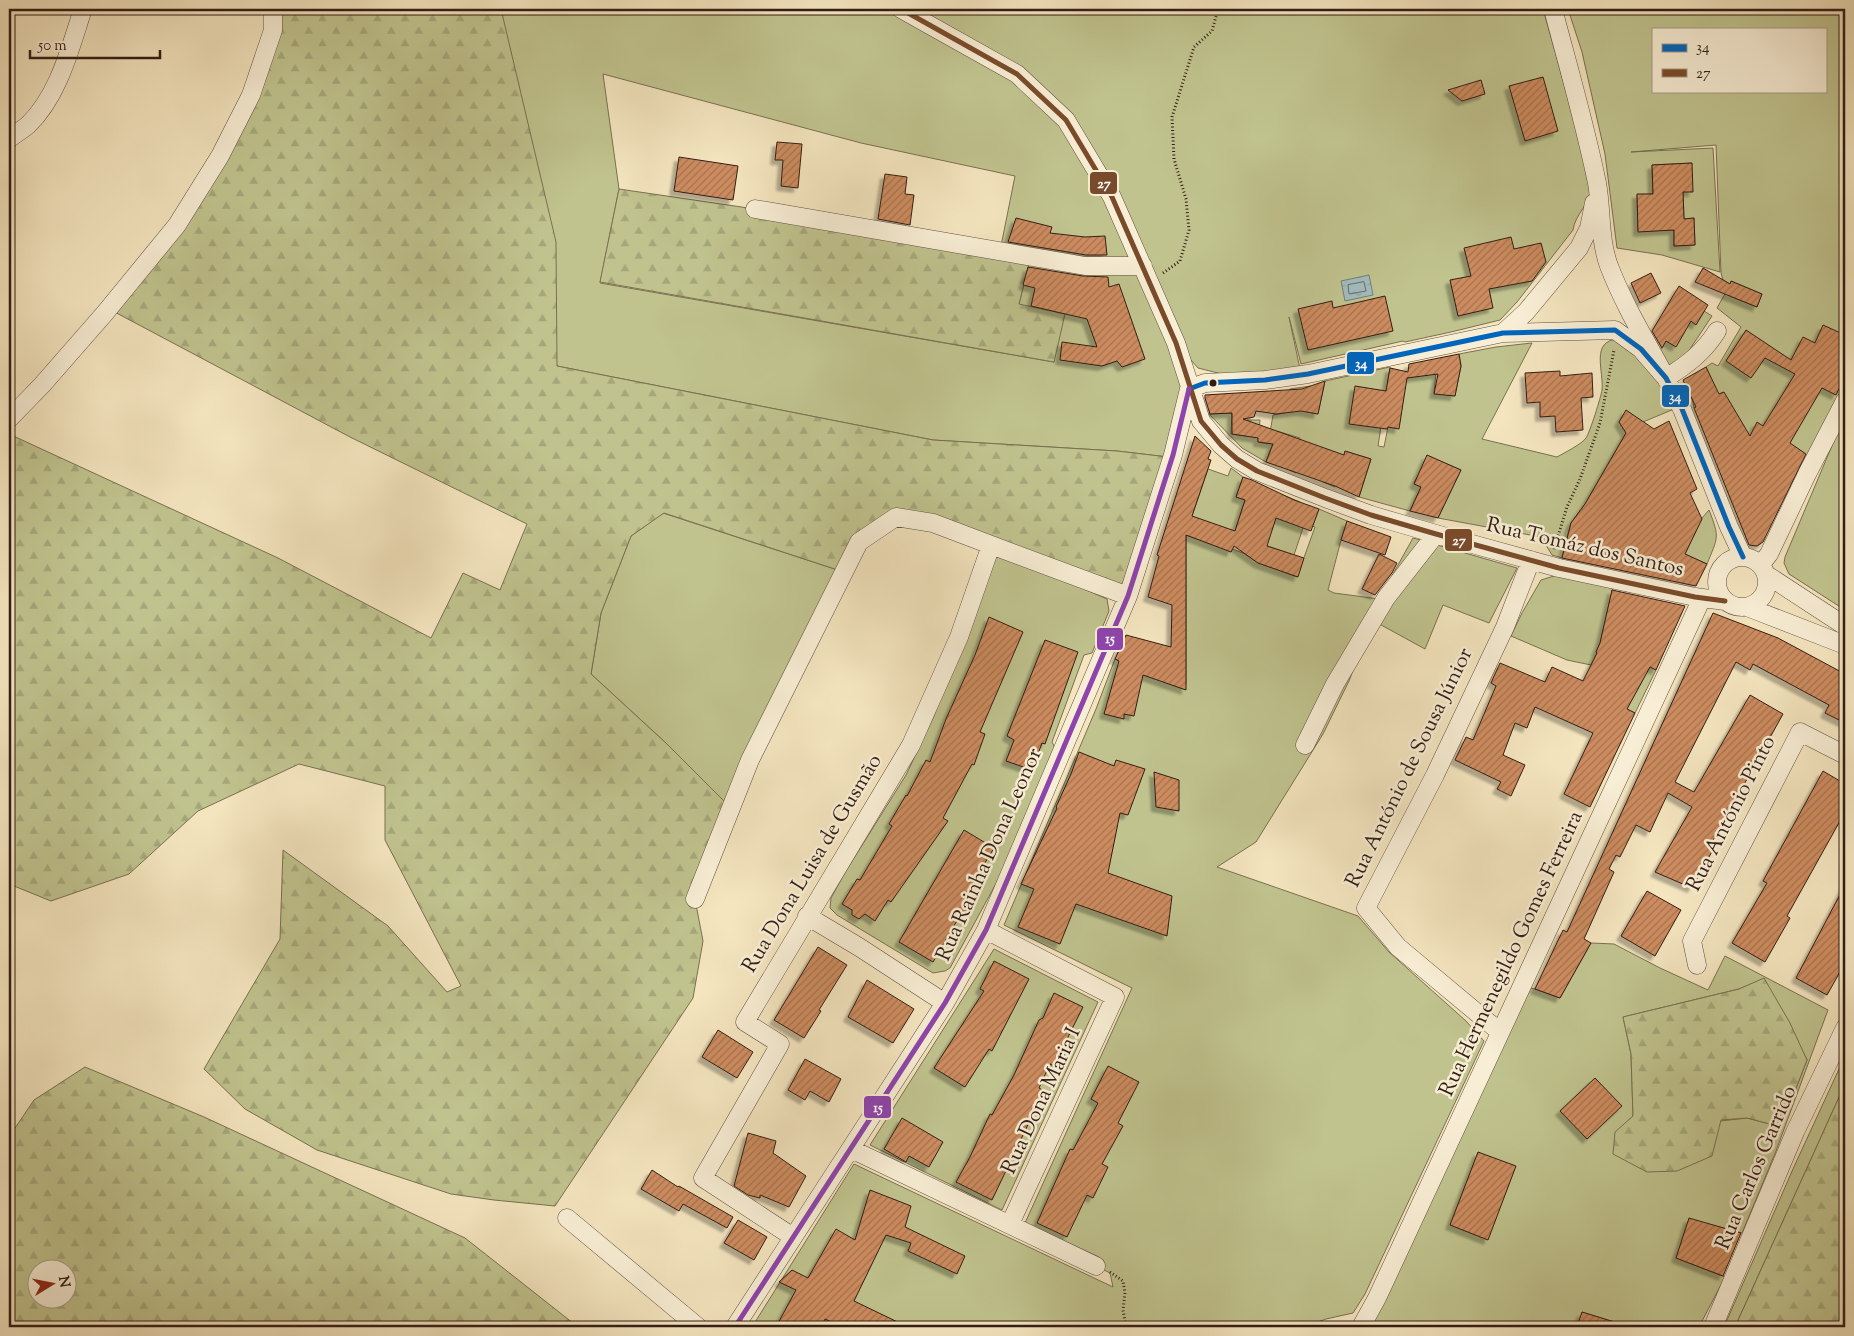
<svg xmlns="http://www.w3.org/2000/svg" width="1854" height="1336" font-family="'Sorts Mill Goudy',serif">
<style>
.green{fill:#c0c38e;stroke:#797052;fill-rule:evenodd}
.forest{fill:url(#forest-firs);stroke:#797052;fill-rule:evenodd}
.water{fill:url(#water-ripples);stroke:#757c7a}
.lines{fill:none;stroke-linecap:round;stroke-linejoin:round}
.shore{stroke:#6a6c69;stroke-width:1}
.building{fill:url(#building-hatch);stroke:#321d15;filter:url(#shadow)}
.minor-casing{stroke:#624f40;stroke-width:19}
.path{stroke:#321d15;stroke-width:3;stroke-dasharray:1 2.5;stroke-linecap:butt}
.minor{stroke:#f8eed5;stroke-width:18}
.bus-1-casing{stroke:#f8eed5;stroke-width:9}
.bus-2-casing{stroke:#f8eed5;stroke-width:9}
.bus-3-casing{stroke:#f8eed5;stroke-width:9}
.bus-1{stroke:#0065bd;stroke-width:5}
.bus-2{stroke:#7a4b2a;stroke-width:5}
.bus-3{stroke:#8e44ad;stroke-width:5}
.bus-dot{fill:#321d15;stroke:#f8eed5;stroke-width:2}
.labels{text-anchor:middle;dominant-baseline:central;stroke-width:5;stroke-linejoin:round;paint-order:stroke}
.street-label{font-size:21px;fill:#321d15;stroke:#f8eed5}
.line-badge{stroke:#f8eed5;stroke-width:2}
.badge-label{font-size:14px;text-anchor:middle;font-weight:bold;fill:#fff}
</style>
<defs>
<pattern id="forest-firs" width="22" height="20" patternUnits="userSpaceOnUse" patternTransform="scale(1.25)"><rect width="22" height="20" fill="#c0c38e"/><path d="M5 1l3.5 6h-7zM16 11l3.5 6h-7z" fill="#a5a77a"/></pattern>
<pattern id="water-ripples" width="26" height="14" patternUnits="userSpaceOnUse" patternTransform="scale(1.25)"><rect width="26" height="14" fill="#a1bcbd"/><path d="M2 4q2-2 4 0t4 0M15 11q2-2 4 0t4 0" fill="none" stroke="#8ba1a2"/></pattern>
<pattern id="building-hatch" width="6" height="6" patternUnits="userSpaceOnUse" patternTransform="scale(1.25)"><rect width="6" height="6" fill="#cd8c5f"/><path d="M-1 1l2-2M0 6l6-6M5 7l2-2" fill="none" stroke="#a7724d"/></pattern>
<filter id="shadow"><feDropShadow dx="-4.5" dy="4.5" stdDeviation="1" flood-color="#0004"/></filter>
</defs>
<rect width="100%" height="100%" fill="#f4e5bf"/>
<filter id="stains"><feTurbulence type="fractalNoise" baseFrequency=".004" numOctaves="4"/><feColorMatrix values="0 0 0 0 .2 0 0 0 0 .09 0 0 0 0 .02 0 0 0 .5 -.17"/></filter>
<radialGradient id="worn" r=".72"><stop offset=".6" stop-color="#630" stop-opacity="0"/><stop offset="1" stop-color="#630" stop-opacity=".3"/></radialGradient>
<path class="green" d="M501,9H1543C1554,48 1565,87 1576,127C1581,144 1590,173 1591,190C1592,201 1575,214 1573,230L1517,302L1500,320L1451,332L1405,342L1403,341L1301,364L1289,317L1300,369L1291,370L1222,374L1198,368L1177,344L1183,378L1168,457L1117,451L933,440L557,366ZM603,74L861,143L1015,176L1000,251L1029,263L1019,304L1054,362L600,283L619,189Z
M1568,9H1845V401L1805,480L1783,466L1756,489L1723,392L1694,408L1692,398L1715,387L1706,367L1712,363L1718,366L1741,327L1717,308L1726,292L1730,296L1757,307L1762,294L1731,281L1730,284L1723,280L1721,273L1716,145L1631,152L1713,148L1720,272L1662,255L1617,248L1605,154L1582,52ZM1653,29H1825V91H1653ZM1692,163L1683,192L1684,219L1694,218L1695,245L1674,246V230L1638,231L1637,195L1653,194L1652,165Z
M1704,311L1712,316L1674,373L1660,351L1678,314L1696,324Z
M1618,339L1639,350L1674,409L1643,422L1626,411L1619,422L1626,433L1585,504L1571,523L1562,558L1552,555L1541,537L1438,518L1461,470L1428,456L1414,483L1421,487L1410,511L1359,497L1371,459L1345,451L1335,487L1323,482L1306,442L1296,473L1289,470L1300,438L1277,431L1266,462L1242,448L1209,414L1232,413L1231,434L1247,436V420H1260L1258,442L1268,444L1273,415L1289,412L1290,389L1311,386L1307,412L1318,414L1325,381L1390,367L1378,446L1384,447L1388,427L1407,378L1436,372L1434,393L1455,396L1461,366L1459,354L1496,347L1532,343L1482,439L1557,457C1564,453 1582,444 1586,438C1590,432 1601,397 1602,390C1604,371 1590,341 1618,339Z
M1845,415V610L1789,574L1784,563L1785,557Z
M1231,468L1243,477L1236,497L1245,500L1229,550L1231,552L1232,549L1243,553L1259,563L1297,577L1315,527L1312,526L1319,509L1347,521L1341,540L1328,590L1334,593L1379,599L1413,538L1517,568L1489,623L1443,605L1425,649L1372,620L1349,681L1323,734L1256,842L1217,867L1358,916L1389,952L1466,1021L1484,1041L1365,1294L1353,1313L1326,1319L1304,1327H752L854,1164L1113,1287L1110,1273L1096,1266L1099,1257L1025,1223L1132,988L1004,925L1096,709L1115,659L1166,677L1165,682L1183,689L1186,684V535L1219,547L1192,516L1208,469L1228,476Z
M1283,495L1300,502L1303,528L1294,555L1256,542L1272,530Z
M1709,510C1720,538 1718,537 1707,564L1685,554L1702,518Z
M663,513L844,572L731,808L667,744L591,674L601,613L631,536Z
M993,549L1107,599L1109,611L1092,653L1084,655L1052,742L1055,748L999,878L950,968L945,971L933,973L837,915L830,908L831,898L846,871L906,775L934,716Z
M1557,575L1613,587L1600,643L1596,652L1597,653L1591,665L1567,660L1511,636L1522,613L1541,580Z
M1649,666L1656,670L1635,713L1614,703Z
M1591,943L1614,944L1660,968L1708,990L1725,956L1828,1010L1776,1151L1742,1233L1689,1219L1676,1258L1725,1277L1699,1327H1631L1582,1312L1577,1327H1361L1522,986L1535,989L1560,998ZM1764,979L1807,1060L1781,1127L1747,1118L1615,1133L1633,1116L1631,1054L1623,1017L1739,989Z
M994,949L1098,1002L1002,1210L870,1145Z
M1845,1056V1084L1735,1327H1724L1793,1169Z"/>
<path class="forest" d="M273,9H501L556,242L557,366L933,440L1117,451L1168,457L1127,591L896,517L859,542L844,572L664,513L631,536L601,613L591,674L667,744L731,808L695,899L703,941L693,998L555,1206L494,1200L451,1194L317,1150L245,1109L204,1069L280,939L283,850L388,926L447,992L461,986L385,840V786L299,764L198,811L129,874L51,901L9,884V434L278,558L431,638L463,573L500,590L527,524L350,437L109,309L225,147Z
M619,189L755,209L1029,263L1019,304L1065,314L1054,362L600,282Z
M1764,978L1790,1023L1807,1060L1781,1127L1747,1118L1721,1120L1712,1156L1677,1171L1647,1172L1613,1154L1615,1132L1633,1116L1631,1054L1623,1017L1739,989Z
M85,1067L204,1117L465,1238L578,1327H9V1137L34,1100ZM68,1268V1298H38V1268Z
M1845,1084V1327H1735Z"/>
<path class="water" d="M1369,275L1373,295L1345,301L1341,281Z"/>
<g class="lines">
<path class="shore" d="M1364,282L1366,291L1349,294L1348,285Z"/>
</g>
<path class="building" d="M1543,77L1558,131L1525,141L1509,86Z
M1481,80L1485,94L1462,101L1448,90Z
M777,142L802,144L798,188L781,186L783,160H775Z
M679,157L738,166L733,200L674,191Z
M1692,163L1693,192H1683L1684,219L1694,218L1695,245L1674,246V230L1638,232L1637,194H1653L1652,165Z
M885,174L907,177L905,194L914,195L910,225L878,219Z
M1016,218L1052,227L1050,233L1085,237L1105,236L1107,255H1086L1008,242Z
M1511,237L1514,249L1541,243L1546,262L1532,281L1489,289L1493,308L1458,316L1450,280L1471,276L1464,248Z
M1028,267L1083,276L1108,277L1109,287L1119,284L1145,359L1122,367L1117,361L1102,366L1060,360L1062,342L1097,347L1087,319L1031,306L1035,288L1023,285Z
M1703,268L1730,284L1731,281L1762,294L1757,307L1695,282Z
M1651,273L1661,293L1640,303L1631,283Z
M1679,286L1708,305L1696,325L1691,321L1676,347L1666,341L1662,348L1652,331Z
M1385,296L1393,331L1308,350L1298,309L1332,301L1333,308Z
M1823,325L1845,335V377L1836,395L1822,388L1790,443L1806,454L1763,542L1757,546L1749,545L1694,408L1696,407L1683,380L1706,367L1719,394L1724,392L1750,436L1757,422L1763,426L1795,374L1765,358L1751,378L1726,361L1746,330L1791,360L1803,337L1815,343Z
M1459,354L1461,366L1455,396L1434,394L1438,374L1407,378L1399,429L1388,427L1387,429L1349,424L1355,386L1386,391L1390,368L1408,372L1409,364Z
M1560,371V376L1592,373L1593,397L1581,398L1583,430L1556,432L1555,416L1540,417V402L1527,403L1525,373Z
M1325,381L1318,414L1301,411L1276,414L1256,411L1254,417L1243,419L1344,455L1345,451L1371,459L1359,497L1335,486L1266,462L1273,444L1258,442V438L1232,434V413L1210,414L1205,398V395L1302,389Z
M1626,410L1654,429L1669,421L1697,489L1690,493L1702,519L1685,554L1707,564L1696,586L1562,558L1571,523L1585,504L1626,433L1619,422Z
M1195,436L1211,451L1208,459L1211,460L1192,516L1235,531L1245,500L1236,497L1243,477L1252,480L1294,500L1319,509L1311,531L1276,518L1267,546L1304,558L1298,577L1258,563L1234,546L1231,552L1186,535V690L1143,675L1134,716L1124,714V719L1104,714L1119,661L1115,659L1126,635L1171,647L1172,605L1148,597L1159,556L1157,555Z
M1427,455L1461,470L1438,518L1410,511L1421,487L1414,484Z
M1347,521L1391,537L1385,555L1341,540Z
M1379,554L1397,563L1392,573L1375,595L1362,589Z
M1612,590L1685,606L1656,670L1650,667L1627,709L1635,713L1590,807L1564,794L1593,733L1535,707L1527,728L1515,723L1503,755L1525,765L1511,796L1497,789L1501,782L1455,760L1466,737L1473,740L1496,686L1491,683L1500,663L1545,682L1552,667L1583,681L1597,653L1596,652L1600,643Z
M1713,613L1778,638L1845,674V723L1825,713L1829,705L1753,664L1750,670L1736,662L1675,782L1694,792L1750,695L1783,714L1711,844L1715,846L1692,888L1655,872L1692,807L1668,793L1650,832L1636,825L1620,857L1616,855L1609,869L1614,872L1584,939L1591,943L1560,998L1535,989L1563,930L1567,932Z
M989,617L1023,632L980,732L985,734L974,765L972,764L943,818L948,821L891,902L888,900L875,921L865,914L859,919L852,915V910L842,904L857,879L860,880L892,826L889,824L906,795L907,796L926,760L930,762L946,719L975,655Z
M1045,640L1078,652L1045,744L1042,743L1032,770L1006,761L1014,740L1007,736Z
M1079,752L1114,766L1116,760L1145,769L1128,815L1120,813L1108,873L1172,896L1167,936L1076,904L1060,944L1018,927L1034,889L1021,884L1057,808L1056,807L1071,774Z
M1823,771L1845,784V812L1787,916L1790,918L1765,962L1732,943L1767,883L1763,881Z
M1154,772L1179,780V811L1156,807Z
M964,830L994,848L969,889L977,894L964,914L962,912L933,962L899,942Z
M1845,885V963L1827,995L1796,978Z
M1647,891L1681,910L1655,956L1621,936Z
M818,947L847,965L819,1010L821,1011L804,1038L774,1020Z
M994,961L1029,979L992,1051L989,1049L965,1087L934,1068L984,991L980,989Z
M867,980L914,1009L893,1043L848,1017Z
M1054,993L1083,1007L1063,1047L1067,1049L1058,1068L1050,1064L1039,1088L1044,1091L992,1200L956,1182L970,1157L990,1114L992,1115L1014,1075L1039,1020L1043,1018Z
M718,1030L753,1052L737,1078L702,1057Z
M805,1059L841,1079L829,1102L810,1091L805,1100L788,1090Z
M1108,1066L1139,1082L1118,1123L1123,1126L1102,1164L1108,1167L1093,1198L1087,1195L1067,1237L1037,1223L1070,1149L1073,1150L1098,1103L1091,1099Z
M1595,1078L1622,1106L1587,1139L1560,1111Z
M902,1118L943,1142L929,1167L909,1156L906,1162L884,1149Z
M748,1133L776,1141L773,1153L806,1176L789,1207L760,1195V1198L748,1195L734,1186Z
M1478,1152L1516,1166L1488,1240L1450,1225Z
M652,1170L678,1187L679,1186L733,1217L727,1228L683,1204L679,1211L641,1189Z
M870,1190L911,1206L905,1227L965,1256L957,1274L908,1251L911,1243L886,1235L854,1301L908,1327H843L825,1319L821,1327H776L796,1290L779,1282L792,1270L808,1278L836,1229L855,1240Z
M1689,1218L1741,1233L1723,1276L1676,1258Z
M738,1220L767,1237L754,1260L724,1243Z
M1582,1312L1621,1324L1620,1327H1577Z"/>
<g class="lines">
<defs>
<path id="minor" d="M901,9L1017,74L1066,120L1112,197L1176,343L1201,421L1221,445L1237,459L1257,471L1325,498L1371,515L1436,534L1559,568L1695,597L1725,601
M1553,9C1568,66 1585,124 1597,183C1602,210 1599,239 1609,266C1624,305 1646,341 1666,378C1687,365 1704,352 1717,331
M9,139C15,134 22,130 28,125C59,95 70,48 83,9
M755,209L1085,266H1143
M1503,333L1526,312L1579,248L1589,228L1594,203
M1189,389L1205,383L1265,380L1308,374L1503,333L1615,330L1641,349L1666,378L1682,409L1729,527L1743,557
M9,419L42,385L105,313L177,225L220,156L251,95L273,30V9
M1717 582a25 25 0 1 1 50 0a25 25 0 1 1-50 0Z
M1761,564L1769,554L1807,474L1845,401
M1767,575L1845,626
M1747,607L1845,645
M1305,745L1335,684L1386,598L1436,534
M695,899L750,760L859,542L896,517L933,523L991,545
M807,916L859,947L945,1003
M986,930L1115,997L1010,1224
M1697,965L1692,941L1800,732L1845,755
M1500,1032L1398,947L1366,908L1435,775L1505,627L1531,560
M851,1149L1096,1266
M567,1218L698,1327
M793,1237L703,1178L780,1044L745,1022L911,745L959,637L991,545L1128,596
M735,1327L945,1003L986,930L1128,596L1173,455L1189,389
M1361,1327L1377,1298L1702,598
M1713,1327L1795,1132L1845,1028"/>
</defs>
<use href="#minor" class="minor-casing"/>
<path class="path" d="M1163,273L1180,261L1189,230L1186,199L1174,159L1172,117L1194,47L1212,31L1218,9
M1554,549L1567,507L1580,479L1600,423L1614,350
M1110,1272L1123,1281L1125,1293L1123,1310L1126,1327"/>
<use href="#minor" class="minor"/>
<defs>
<path id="bus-1" d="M1189,389L1205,383L1265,380L1308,374L1503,333L1615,330L1641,349L1666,378L1682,409L1729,527L1743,557"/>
<path id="bus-2" d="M901,9L1017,74L1066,120L1112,197L1176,343L1201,421L1221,445L1237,459L1257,471L1325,498L1371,515L1436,534L1559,568L1695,597L1725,601"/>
<path id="bus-3" d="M735,1327L945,1003L986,930L1128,596L1173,455L1189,389"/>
</defs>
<use href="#bus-1" class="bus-1-casing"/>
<use href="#bus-2" class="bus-2-casing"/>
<use href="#bus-3" class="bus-3-casing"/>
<use href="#bus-1" class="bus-1"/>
<use href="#bus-2" class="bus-2"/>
<use href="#bus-3" class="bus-3"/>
</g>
<circle class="bus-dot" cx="1213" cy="383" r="4.5"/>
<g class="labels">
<g class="street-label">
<text transform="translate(1585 548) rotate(13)">Rua Tomáz dos Santos</text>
<text transform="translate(1410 768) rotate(-64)">Rua António de Sousa Júnior</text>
<text transform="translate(1732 814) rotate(-63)">Rua António Pinto</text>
<text transform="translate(990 855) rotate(-66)">Rua Rainha Dona Leonor</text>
<text transform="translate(813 864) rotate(-59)">Rua Dona Luisa de Gusmão</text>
<text transform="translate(1512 954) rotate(-65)">Rua Hermenegildo Gomes Ferreira</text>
<text transform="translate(1042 1101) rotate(-65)">Rua Dona Maria I</text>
<text transform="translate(1757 1168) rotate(-67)">Rua Carlos Garrido</text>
</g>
</g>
<g class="line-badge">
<rect x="1089" y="171" width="29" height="24" rx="5" fill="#7a4b2a"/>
<rect x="1346" y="351" width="29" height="24" rx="5" fill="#0065bd"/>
<rect x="1661" y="384" width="29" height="24" rx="5" fill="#0065bd"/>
<rect x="1444" y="528" width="29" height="24" rx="5" fill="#7a4b2a"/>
<rect x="1096" y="627" width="28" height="24" rx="5" fill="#8e44ad"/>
<rect x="863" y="1095" width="29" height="24" rx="5" fill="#8e44ad"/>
</g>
<g class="badge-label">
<text x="1104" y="188">27</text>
<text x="1361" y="368">34</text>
<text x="1675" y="401">34</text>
<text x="1459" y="545">27</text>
<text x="1110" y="643">15</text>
<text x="878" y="1112">15</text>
</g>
<rect width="1854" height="1336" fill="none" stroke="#f4e5bf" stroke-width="30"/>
<rect x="10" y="10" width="1834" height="1316" fill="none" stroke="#321d15" stroke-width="2.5"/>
<rect x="15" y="15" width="1824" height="1306" fill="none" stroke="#321d15"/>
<rect x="1652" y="28" width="175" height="65" fill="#f8eed5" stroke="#a99a88"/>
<rect x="1662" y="44" width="25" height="8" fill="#0065bd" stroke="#a99a88"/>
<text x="1696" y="52" font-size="15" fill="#321d15">34</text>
<rect x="1662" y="69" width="25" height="8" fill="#7a4b2a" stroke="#a99a88"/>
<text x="1696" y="78" font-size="15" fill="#321d15">27</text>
<g transform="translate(52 1284) rotate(80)"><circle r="24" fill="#f8eed5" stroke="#a99a88"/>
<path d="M0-4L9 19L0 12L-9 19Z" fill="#8f2418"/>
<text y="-8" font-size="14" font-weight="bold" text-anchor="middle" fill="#321d15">N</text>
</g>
<path d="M30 50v8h130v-8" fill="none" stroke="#321d15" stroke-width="2.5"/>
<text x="38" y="50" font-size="15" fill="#321d15" stroke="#f8eed5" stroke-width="4" paint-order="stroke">50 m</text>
<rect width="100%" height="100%" filter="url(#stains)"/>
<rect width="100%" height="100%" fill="url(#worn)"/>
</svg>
